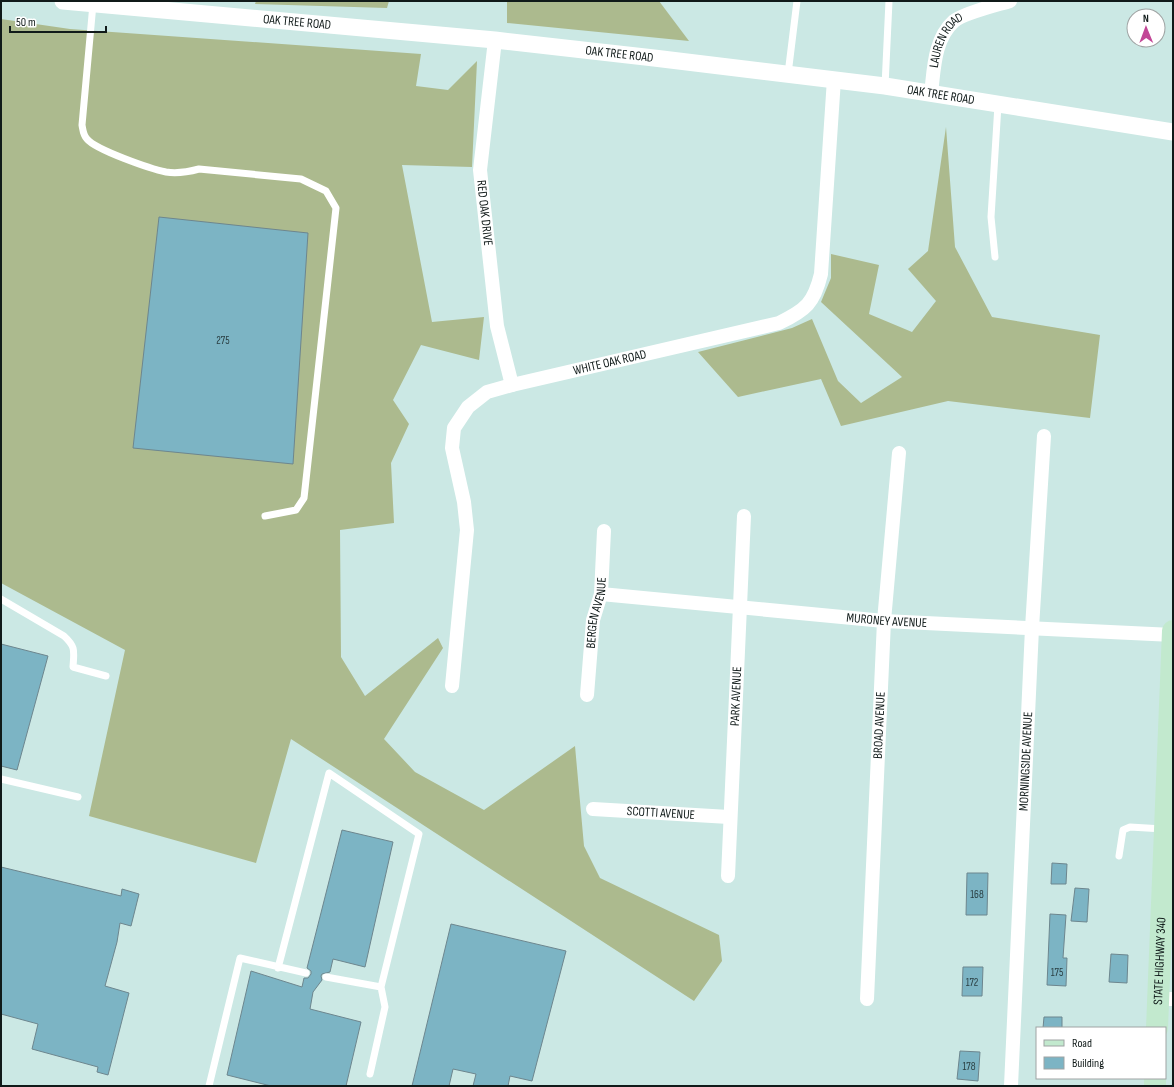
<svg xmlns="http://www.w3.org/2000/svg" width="1174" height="1087" font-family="'Sofia Sans Condensed',sans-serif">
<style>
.forest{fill:#acba8e}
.building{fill:#7cb4c4;stroke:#6d868e}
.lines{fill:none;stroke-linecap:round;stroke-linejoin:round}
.service{stroke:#fff;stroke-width:7}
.minor{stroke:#fff;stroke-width:14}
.tertiary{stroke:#fff;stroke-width:17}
.primary{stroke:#c2e9ce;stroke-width:22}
.labels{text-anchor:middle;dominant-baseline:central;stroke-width:3;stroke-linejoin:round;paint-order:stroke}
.number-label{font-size:11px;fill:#2b4044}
.street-label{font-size:13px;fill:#101a19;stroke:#fff}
</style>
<rect width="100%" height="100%" fill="#cbe8e4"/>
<path class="forest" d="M256,1H389L387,8L255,4Z
M507,1H659L689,41L507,23Z
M1,19L70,29L421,54L416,86L448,90L477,61L472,167L402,165L432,322L484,317L479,360L421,345L393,400L409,424L391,463L394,523L340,530L341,657L365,696L438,638L443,648L384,739L415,772L484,810L575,746L584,846L600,878L719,935L722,961L694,1001L291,739L256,863L89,816L125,650L1,583Z
M946,127L955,247L992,317L1100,335L1090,418L948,401L841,426L821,379L738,397L698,352L792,328L812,319L838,381L861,403L902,377L821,302L831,278V254L879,265L869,314L912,332L936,301L908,269L928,251Z"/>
<path class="building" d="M159,217L308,233L293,464L133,448Z
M1,644L48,656L17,770L1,766Z
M342,830L393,842L365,967L333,959L330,972L322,974L321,976L322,980L313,992L310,1009L361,1022L346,1086H271L227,1075L251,971L302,987L304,978H308L311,974V971L307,968Z
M1052,863L1067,864L1066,884H1051Z
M1,867L121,896L122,889L139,894L131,926L120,923L117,942L105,986L129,993L108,1075L97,1072L98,1067L32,1049L38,1024L1,1014Z
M967,873H988L987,915H966Z
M1075,888L1089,889L1087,922L1071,921Z
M1050,914L1066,915L1063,958H1067L1066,986L1047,985Z
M451,924L566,951L532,1081L510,1076L508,1086H473L476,1074L453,1069L449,1086H412Z
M1111,954L1128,955L1127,983L1109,982Z
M963,967H983L982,996H962Z
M1044,1017H1062V1028H1043Z
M960,1051L980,1052L978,1081L957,1079Z"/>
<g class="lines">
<path class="service" d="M93,4L82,125C83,130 83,135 87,139C96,150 151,169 166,172C178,174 188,172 199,169L301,179L326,191L336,208L304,498L296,510L265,516
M788,74L797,1
M885,86L889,1
M995,257L991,217L998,105
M1,599L64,636C76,647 74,651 73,667L106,676
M1,779L78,797
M1119,856L1123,830L1130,827L1163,829
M278,968L329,773L419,834L381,987L385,1007L370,1074
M326,977L381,987
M209,1086L240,958L306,973"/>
<g class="minor">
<path id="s1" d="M495,40L480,170L497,326L512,385"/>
<path id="s2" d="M931,94C934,69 934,39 954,21C964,13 997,5 1010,1"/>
<path id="s3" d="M601,594L884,621L1173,635"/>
<path id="s4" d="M452,686L467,530L464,502L452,448L454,428L468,407L487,392L512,385L779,323C806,310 814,303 821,274L834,79"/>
<path id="s5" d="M587,695L593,620L601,594L604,531"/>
<path id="s6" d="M593,809L729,817"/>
<path id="s7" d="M728,876L744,516"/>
<path id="s8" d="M867,999L884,621L899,453"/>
<path d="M1159,999H1173"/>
<path id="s9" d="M1011,1086L1032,628L1044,436"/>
</g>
<path class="tertiary" id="s10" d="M63,1L495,40L654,58L885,86L1173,132"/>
<g class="primary">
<path id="s11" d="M1157,1028L1173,631"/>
<path d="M1155,1086V1078"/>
</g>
</g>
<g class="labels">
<g class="number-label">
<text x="223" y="340">275</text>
<text x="977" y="894">168</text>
<text x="1057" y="972">175</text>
<text x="972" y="982">172</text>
<text x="969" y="1066">178</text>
</g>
<g class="street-label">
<text stroke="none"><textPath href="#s10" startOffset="235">OAK TREE ROAD</textPath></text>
<text stroke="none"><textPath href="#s2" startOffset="57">LAUREN ROAD</textPath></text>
<text stroke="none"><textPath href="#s10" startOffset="559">OAK TREE ROAD</textPath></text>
<text stroke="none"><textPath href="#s10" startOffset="883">OAK TREE ROAD</textPath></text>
<text stroke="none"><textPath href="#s1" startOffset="174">RED OAK DRIVE</textPath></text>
<text stroke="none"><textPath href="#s4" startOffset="436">WHITE OAK ROAD</textPath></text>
<text stroke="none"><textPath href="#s5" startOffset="83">BERGEN AVENUE</textPath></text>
<text stroke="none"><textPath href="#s3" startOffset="287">MURONEY AVENUE</textPath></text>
<text stroke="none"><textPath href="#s7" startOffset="180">PARK AVENUE</textPath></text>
<text stroke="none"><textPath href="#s8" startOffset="274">BROAD AVENUE</textPath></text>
<text stroke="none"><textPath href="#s9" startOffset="325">MORNINGSIDE AVENUE</textPath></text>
<text stroke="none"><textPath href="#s6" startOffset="68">SCOTTI AVENUE</textPath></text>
<text stroke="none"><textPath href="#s11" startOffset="67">STATE HIGHWAY 340</textPath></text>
</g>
</g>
<rect width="1174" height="1087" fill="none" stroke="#101a19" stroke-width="4"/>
<rect x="1036" y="1027" width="130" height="52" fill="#ffffff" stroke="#9fa3a3"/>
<rect x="1044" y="1040" width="20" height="6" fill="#c2e9ce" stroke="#9fa3a3"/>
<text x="1072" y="1047" font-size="12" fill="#101a19">Road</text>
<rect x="1044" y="1057" width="20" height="12" fill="#7cb4c4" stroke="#9fa3a3"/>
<text x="1072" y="1067" font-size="12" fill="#101a19">Building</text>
<g transform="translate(1146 28) rotate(359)"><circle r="19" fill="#ffffff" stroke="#9fa3a3"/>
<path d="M0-3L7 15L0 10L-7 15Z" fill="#c24696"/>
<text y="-6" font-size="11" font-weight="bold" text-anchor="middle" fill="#101a19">N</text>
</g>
<path d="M10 26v6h96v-6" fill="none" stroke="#101a19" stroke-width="2"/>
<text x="16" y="26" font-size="12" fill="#101a19" stroke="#ffffff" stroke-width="3" paint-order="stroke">50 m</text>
</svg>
